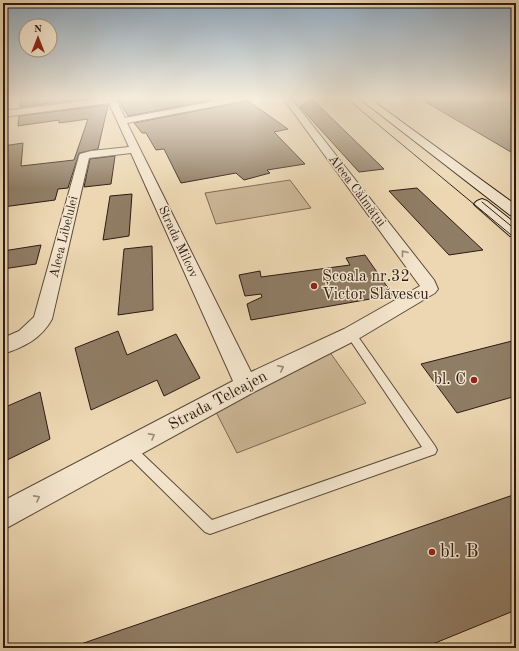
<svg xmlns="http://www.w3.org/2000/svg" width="519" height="651" font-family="'Old Standard TT',serif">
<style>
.green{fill:#ccb797;stroke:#7c6954}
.building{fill:#907d65;stroke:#2d1b12}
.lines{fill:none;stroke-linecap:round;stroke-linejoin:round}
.lane-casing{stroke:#5d4a3a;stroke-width:2}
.street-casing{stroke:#5d4a3a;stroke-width:2}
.secondary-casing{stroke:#2d1b12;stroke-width:2}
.lane{fill:#f3e5cd;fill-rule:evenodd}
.street{fill:#f3e5cd;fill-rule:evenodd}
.secondary{fill:#f3e5cd;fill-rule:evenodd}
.tram{stroke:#2d1b12;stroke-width:1}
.oneway{stroke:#9a8a79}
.poi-dot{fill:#8f2418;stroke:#f3e5cd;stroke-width:1.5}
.labels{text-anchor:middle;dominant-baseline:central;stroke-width:3;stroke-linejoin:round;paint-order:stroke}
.far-street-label{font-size:13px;fill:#2d1b12;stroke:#f3e5cd}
.poi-label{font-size:16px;fill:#2d1b12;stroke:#f3e5cd;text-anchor:start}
.street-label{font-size:16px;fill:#2d1b12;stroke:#f3e5cd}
.near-poi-label{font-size:19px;fill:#2d1b12;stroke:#f3e5cd;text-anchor:start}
</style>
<rect width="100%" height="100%" fill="#ecd7b2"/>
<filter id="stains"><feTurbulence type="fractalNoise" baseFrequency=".005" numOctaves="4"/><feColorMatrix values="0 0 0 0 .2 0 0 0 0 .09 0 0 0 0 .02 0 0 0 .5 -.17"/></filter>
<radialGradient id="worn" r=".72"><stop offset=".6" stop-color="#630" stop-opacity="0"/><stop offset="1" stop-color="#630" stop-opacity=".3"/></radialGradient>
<path class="green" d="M290,180L311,208L216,224L205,193Z
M329,351L366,403L237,453L216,412Z"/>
<path class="building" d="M21,98H92L20,107Z
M117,98H212V100L128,116Z
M310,98H311L384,169L359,172L300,107Z
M419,98H502L516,105V155Z
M248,101L288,129L274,132L305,164L267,170L270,173L244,180L236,173L181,183L164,149L156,150L146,133H142L134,123Z
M108,105L98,149L79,153L68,188L58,189L55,200L3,207V146L23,143L21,166L74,160L88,119L59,123V120L18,126L19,116Z
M115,156L111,184L84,187L90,159Z
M417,188L483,250L449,255L389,191Z
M132,194L129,236L103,240L110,196Z
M41,245L36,264L3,269V251Z
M152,246L153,310L118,315L124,249Z
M365,255L393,295L251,320L247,304L262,297L261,294L245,296L239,275L260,271L261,277L350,265L346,258Z
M118,331L127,355L176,334L200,378L164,396L157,380L91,410L75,348Z
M516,340V396L457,413L421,364Z
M40,392L50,439L3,462V408Z
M516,494V610L423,648H78V645Z"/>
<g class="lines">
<defs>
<path id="lane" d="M351,330L354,331L435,446L437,450L435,454L210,534L205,532L125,453L123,449L125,445L129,443L133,445L212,520L422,447L348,337L346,334L348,331Z"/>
<path id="street" d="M106,98H115L125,118L232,98H251L247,100L127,123L251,372L344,329L420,286L283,98H291L434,280L438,289L435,293L358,339L254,392L3,530V501L233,381L131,153L89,158L52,319C41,339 24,347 3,354V338L19,331L34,317L79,156L80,154L91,151L129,147L109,103L3,117V111Z"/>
<path id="secondary" d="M359,98H369L516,205V217L510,215Z
M482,199L487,201L516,224V237L510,236L477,207L474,204L477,201Z"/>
</defs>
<use href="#lane" class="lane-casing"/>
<use href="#street" class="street-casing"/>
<use href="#secondary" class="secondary-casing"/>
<use href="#lane" class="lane"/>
<use href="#street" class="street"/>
<use href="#secondary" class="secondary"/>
<path class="tram" d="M346,98L516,239
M482,202L516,230"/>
</g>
<defs><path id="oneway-chevron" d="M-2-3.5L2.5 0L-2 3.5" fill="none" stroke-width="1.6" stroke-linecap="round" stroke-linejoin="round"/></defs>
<g class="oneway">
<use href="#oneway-chevron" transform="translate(404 253) rotate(-127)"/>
<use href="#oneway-chevron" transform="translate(281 368) rotate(-26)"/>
<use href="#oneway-chevron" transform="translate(152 436) rotate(-29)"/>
<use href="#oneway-chevron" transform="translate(37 498) rotate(-28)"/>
</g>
<linearGradient id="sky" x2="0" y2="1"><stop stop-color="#8fa8bd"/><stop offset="0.52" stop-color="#f6eddc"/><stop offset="1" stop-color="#f6eddc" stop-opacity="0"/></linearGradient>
<rect width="519" height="189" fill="url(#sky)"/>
<g class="poi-dot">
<circle cx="314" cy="286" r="4"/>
<circle cx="474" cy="380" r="4"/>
<circle cx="432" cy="552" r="4"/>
</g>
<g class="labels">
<g class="far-street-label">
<text transform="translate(357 191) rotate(53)">Aleea Călmățui</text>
<text transform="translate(64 237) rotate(-76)">Aleea Libelulei</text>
<text transform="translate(178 242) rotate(65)">Strada Milcov</text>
</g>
<g class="poi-label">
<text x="322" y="277">Școala nr.32<tspan x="322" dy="18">Victor Slăvescu</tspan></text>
<text x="466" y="380" text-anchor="end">bl. C</text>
</g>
<g class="street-label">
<text transform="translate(218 401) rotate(-28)">Strada Teleajen</text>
</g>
<g class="near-poi-label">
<text x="440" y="552">bl. B</text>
</g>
</g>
<rect width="519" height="651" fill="none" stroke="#ecd7b2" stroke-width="16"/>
<rect x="4" y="4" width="511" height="643" fill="none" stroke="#2d1b12" stroke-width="2"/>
<rect x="8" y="8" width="503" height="635" fill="none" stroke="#2d1b12"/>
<g transform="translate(38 38)"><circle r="19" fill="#f3e5cd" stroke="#a49482"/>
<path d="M0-3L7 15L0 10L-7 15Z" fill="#8f2418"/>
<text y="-6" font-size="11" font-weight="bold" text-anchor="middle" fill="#2d1b12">N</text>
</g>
<rect width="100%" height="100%" filter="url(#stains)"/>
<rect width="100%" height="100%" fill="url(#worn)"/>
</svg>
